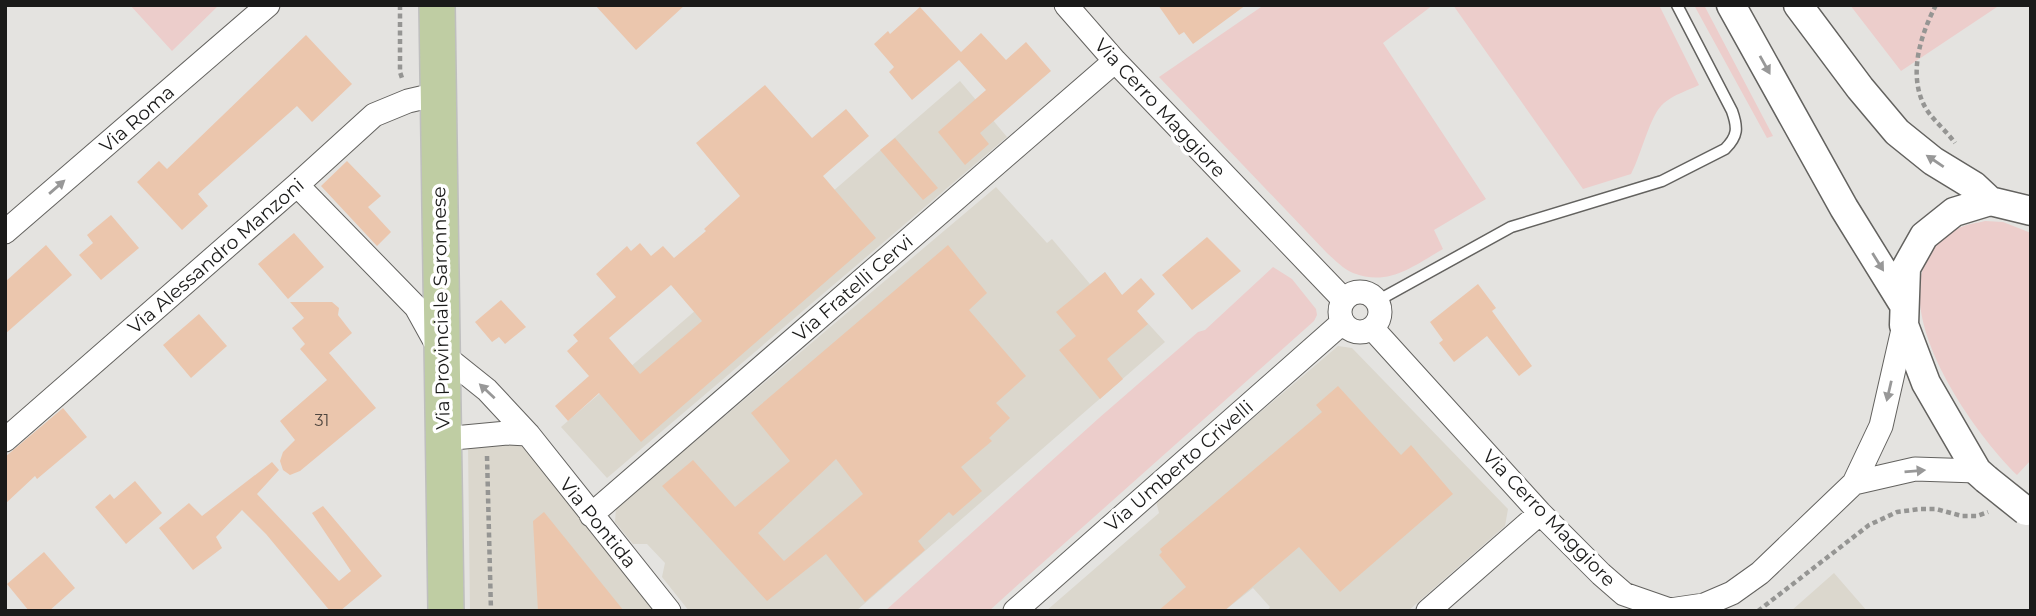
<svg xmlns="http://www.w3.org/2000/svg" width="2036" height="616" font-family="Montserrat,sans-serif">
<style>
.built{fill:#dbd7cd}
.green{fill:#eccdcb}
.building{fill:#ebc6ad;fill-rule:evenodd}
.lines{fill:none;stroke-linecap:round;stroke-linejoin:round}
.service-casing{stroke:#63625f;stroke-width:13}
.minor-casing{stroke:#63625f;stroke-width:25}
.tertiary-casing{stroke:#63625f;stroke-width:31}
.primary-casing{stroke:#bfbfbf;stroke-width:38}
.path{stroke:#959593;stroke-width:4.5;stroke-dasharray:5 3.5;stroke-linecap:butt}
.service{stroke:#fff;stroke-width:10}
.minor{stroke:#fff;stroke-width:23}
.tertiary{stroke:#fff;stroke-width:28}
.primary{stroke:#bfcda3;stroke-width:35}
.tertiary-bridge-casing{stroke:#63625f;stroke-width:31;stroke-linecap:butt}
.tertiary-bridge{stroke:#fff;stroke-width:28}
.oneway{fill:#989898}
.labels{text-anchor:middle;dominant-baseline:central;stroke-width:7;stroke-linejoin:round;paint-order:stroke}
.number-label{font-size:16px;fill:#4e453e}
.street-label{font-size:19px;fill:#1a1a19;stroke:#fff}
</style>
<rect width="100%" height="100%" fill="#e4e3e0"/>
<path class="built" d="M960,81L1007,137L607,478L561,427Z
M996,187L1047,243L1052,239L1090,284L1105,272L1122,295L1165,342L856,611H689L662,577L665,563L647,544H633L615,522L616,508Z
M1338,346L1352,348L1508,509L1505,526L1408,611H1267L1270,607L1253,588L1224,611H1046L1159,513L1156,501Z
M533,441L660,611H470L468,445Z
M1834,573L1867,611H1791Z"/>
<path class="green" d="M130,5H219L172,51Z
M1264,5H1433L1383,43L1486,199L1434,230L1443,249C1413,266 1389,287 1353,273C1343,269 1334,259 1327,253L1159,77Z
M1453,5H1659L1699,85C1689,90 1673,95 1664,103C1650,114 1641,156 1631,174L1583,189Z
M1694,5H1704L1773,136L1767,138Z
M1850,5H2000L1901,71Z
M1985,221L2003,222L2031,233V460L2017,475C1973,432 1893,319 1928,257C1934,245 1946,233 1959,228C1967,224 1977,223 1985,221Z
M1273,267L1292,279L1316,309L1317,315L1314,321L1011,591L989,611H885L1099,418L1198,332L1205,330Z"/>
<path class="building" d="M595,5H685L636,50Z
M1158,5H1246L1193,44L1184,32L1179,35Z
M920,7L961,52L981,33L1006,60L1026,42L1051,71L980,133L989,144L965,165L938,132L986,90L959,60L912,100L889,72L894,67L874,44L888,31L890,34Z
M306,35L352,84L312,122L297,106L198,194L208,206L182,230L137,182L159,161L167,169Z
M765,85L812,138L846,109L869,136L823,176L876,238L641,442L599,393L568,421L555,406L589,376L567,351L578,341L573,335L616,297L596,274L627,246L631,251L640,243L651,256L663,246L674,258L706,231L704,229L740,196L696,143ZM671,285L702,321L640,374L609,338Z
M895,138L938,188L923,200L880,150Z
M347,161L381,196L368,207L391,232L377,246L321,186Z
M111,215L139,248L101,280L79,255L93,243L87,235Z
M294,233L324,267L288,299L258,264Z
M1207,237L1241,271L1192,310L1162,275Z
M46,245L72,275L5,334V282Z
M948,245L987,293L969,310L1026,376L996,403L1010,418L989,438L992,441L961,467L982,491L953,516L949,512L918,541L925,550L865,602L826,554L767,601L662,486L693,460L735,507L790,461L751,413ZM836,459L863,494L784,561L758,533Z
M1105,272L1122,295L1141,278L1155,294L1137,311L1148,324L1107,359L1123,379L1100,399L1059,350L1076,336L1056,312Z
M1478,284L1496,308L1492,311L1532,366L1519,376L1487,336L1454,362L1439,343L1443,340L1430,322Z
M501,300L526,327L505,344L499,337L492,342L475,322Z
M290,302H332L339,308L338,315L352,333L329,353L376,408L300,471L290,475L283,470L280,461L283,452L295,440L280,421L327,380L300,349L305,344L292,328L304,318Z
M199,314L227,346L191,378L163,345Z
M1338,386L1401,455L1411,445L1453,494L1340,592L1299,547L1224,611H1158L1186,587L1159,555L1162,552L1160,549L1322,412L1316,405Z
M63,408L87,437L37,479L35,476L5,504V457Z
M272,462L279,470L257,494L339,581L351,571L312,513L323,506L382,576L340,611H330L266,534L242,510L216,537L222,548L193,570L159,528L189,503L202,516Z
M135,481L162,513L126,544L95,507L110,494L114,499Z
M544,512L624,611H538L533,521Z
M44,552L75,588L49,611H29L7,584Z"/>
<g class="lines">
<defs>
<path id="service" d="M1377,301L1511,227L1662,181L1725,149C1738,136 1738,128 1732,111L1677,5"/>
<path id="minor" d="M1066,5L1115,61L1344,300
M297,185L416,307L442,354L487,390L528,434L669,611
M5,232L268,5
M1340 312a20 20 0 1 1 40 0a20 20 0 1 1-40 0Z
M1372,328L1540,513L1601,574L1624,594L1670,610L1704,605L1732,593L1760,573L1854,483L1881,426L1904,325
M443,439L507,433L528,434
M5,440L297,185L374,115L408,101L438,94
M1854,483L1915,469L1977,471
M591,515L1115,61
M1015,611L1343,322
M1428,611L1540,513"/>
<path id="tertiary" d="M1731,5L1844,208L1904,305
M1798,5L1860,88L1897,132L1933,161L1974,186L1990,201
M1986,479L1977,471L1926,383L1904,325L1906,268L1924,236L1954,212L1990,201L2031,211"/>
<path id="primary" d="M437,5L446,611"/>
</defs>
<use href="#service" class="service-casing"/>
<use href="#minor" class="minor-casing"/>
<use href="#tertiary" class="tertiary-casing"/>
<use href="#primary" class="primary-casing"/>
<path class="path" d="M400,5V72L403,81
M1936,5C1921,34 1908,73 1924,105C1931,119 1946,130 1955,143
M487,456L491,611
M1758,611L1869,525L1897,512L1920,509H1936L1962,516H1977L1988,512"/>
<use href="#service" class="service"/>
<use href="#minor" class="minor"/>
<use href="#tertiary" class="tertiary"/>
<use href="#primary" class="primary"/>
<defs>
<path id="tertiary-bridge" d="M1986,479L2026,511"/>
</defs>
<use href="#tertiary-bridge" class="tertiary-bridge-casing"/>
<use href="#tertiary-bridge" class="tertiary-bridge"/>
</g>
<defs><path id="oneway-solid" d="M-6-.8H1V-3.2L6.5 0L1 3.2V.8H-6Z" transform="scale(1.75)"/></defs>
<g class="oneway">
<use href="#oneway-solid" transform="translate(1765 65) rotate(61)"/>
<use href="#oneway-solid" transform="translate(1935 161) rotate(-146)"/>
<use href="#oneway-solid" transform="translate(57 187) rotate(-41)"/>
<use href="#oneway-solid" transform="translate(1878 262) rotate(58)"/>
<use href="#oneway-solid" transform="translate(487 391) rotate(-137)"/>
<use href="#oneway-solid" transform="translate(1889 391) rotate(103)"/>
<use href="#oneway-solid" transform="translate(1915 471) rotate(-5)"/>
</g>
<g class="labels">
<g class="number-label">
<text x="322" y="420">31</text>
</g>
<g class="street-label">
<text transform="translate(1160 108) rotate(47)">Via Cerro Maggiore</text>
<text transform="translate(137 119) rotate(-41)">Via Roma</text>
<text transform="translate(216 256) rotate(-41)">Via Alessandro Manzoni</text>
<text transform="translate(853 288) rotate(-41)">Via Fratelli Cervi</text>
<text transform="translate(441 308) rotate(-91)">Via Provinciale Saronnese</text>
<text transform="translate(1179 466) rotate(-41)">Via Umberto Crivelli</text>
<text transform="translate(1549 518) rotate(46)">Via Cerro Maggiore</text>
<text transform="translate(598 523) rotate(51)">Via Pontida</text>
</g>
</g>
<rect width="2036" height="616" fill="none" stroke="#1a1a19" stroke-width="14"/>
</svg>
